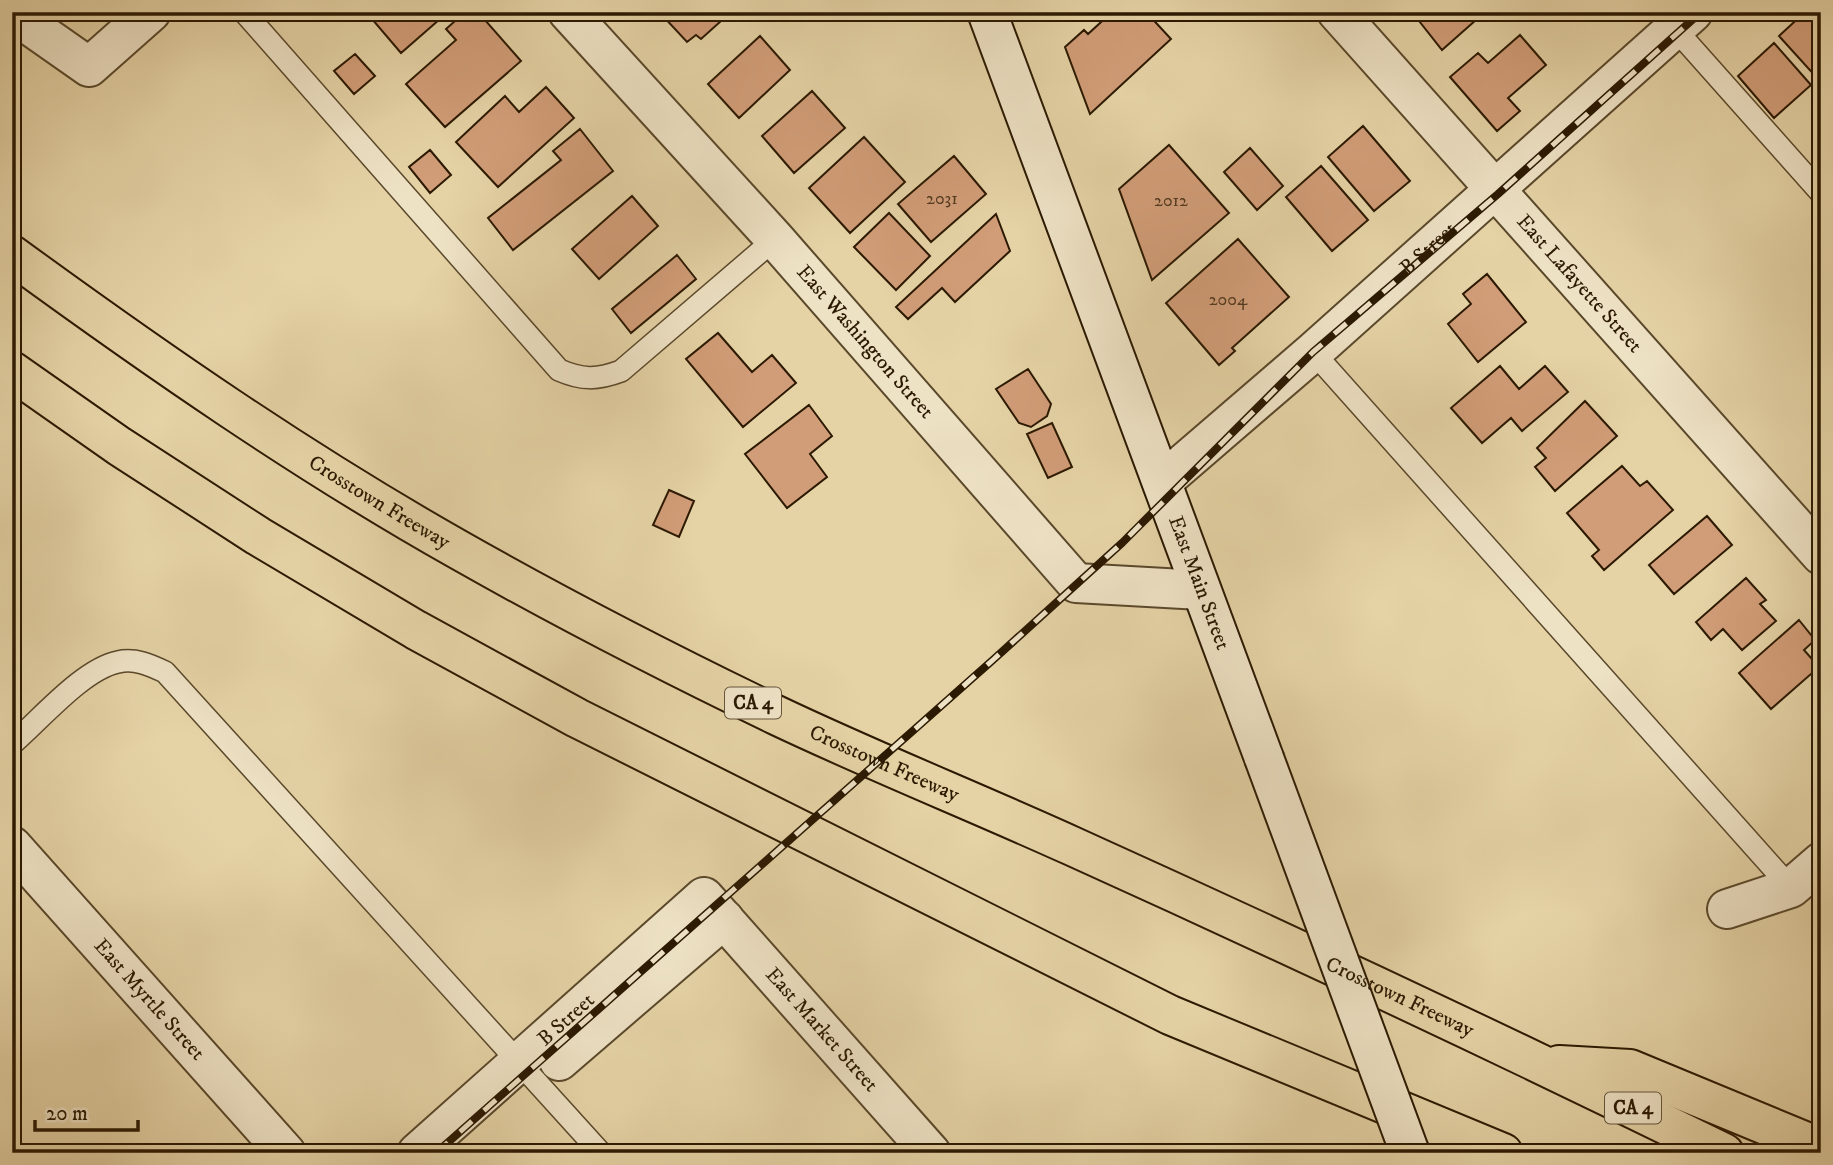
<svg xmlns="http://www.w3.org/2000/svg" width="1833" height="1165" font-family="'IM FELL DW Pica',serif">
<style>
.building{fill:#d19d78;stroke:#2b1902;stroke-width:2}
.lines{fill:none;stroke-linecap:round;stroke-linejoin:round}
.service-casing{stroke:#5a482b;stroke-width:24}
.minor-casing{stroke:#5a482b;stroke-width:42}
.secondary-casing{stroke:#2b1902;stroke-width:42}
.motorway-casing{stroke:#2b1902;stroke-width:42}
.service{stroke:#eee2c5;stroke-width:21}
.minor{stroke:#eee2c5;stroke-width:38}
.secondary{stroke:#eee2c5;stroke-width:38}
.motorway{stroke:#e5d3a6;stroke-width:38}
.rail-casing{stroke:#2b1902;stroke-width:8}
.rail{stroke:#eee2c5;stroke-width:5;stroke-dasharray:16;stroke-linecap:butt}
.secondary-bridge-casing{stroke:#2b1902;stroke-width:42;stroke-linecap:butt}
.secondary-bridge{stroke:#eee2c5;stroke-width:38}
.labels{text-anchor:middle;dominant-baseline:central;stroke-width:7;stroke-linejoin:round;paint-order:stroke}
.number-label{font-size:18px;fill:#543a20}
.shield{fill:#eee2c5;stroke:#66553c;stroke-width:2}
.shield-label{font-size:19px;font-weight:bold;fill:#2b1902}
.street-label{font-size:21px;fill:#2b1902;stroke:#eee2c5}
</style>
<rect width="100%" height="100%" fill="#e5d3a6"/>
<filter id="stains"><feTurbulence type="fractalNoise" baseFrequency=".00286" numOctaves="4"/><feColorMatrix values="0 0 0 0 .2 0 0 0 0 .09 0 0 0 0 .02 0 0 0 .5 -.17"/></filter>
<radialGradient id="worn" r=".72"><stop offset=".6" stop-color="#630" stop-opacity="0"/><stop offset="1" stop-color="#630" stop-opacity=".3"/></radialGradient>
<path class="building" d="M366,12H448L401,53Z
M465,12H478L521,61L445,127L406,84L456,40L446,29Z
M663,12H731L701,39L696,35L687,42L661,14Z
M1112,12H1146L1171,39L1090,114L1065,47L1084,30L1088,34Z
M1412,12H1485L1442,50Z
M1805,12H1821V75L1817,78L1779,36Z
M1520,35L1546,65L1508,98L1520,111L1497,131L1450,77L1478,53L1488,63Z
M760,36L790,70L739,118L708,84Z
M1774,43L1811,85L1774,118L1738,76Z
M355,54L375,76L354,94L334,71Z
M546,87L574,118L498,187L456,142L505,96L519,112Z
M812,91L845,128L794,173L762,136Z
M1363,126L1410,181L1374,211L1328,157Z
M580,129L613,171L513,250L488,218L561,160L553,151Z
M864,137L905,182L850,233L809,188Z
M1169,145L1229,213L1152,280L1119,189Z
M1250,148L1283,186L1257,210L1224,172Z
M430,150L451,175L430,193L409,167Z
M954,156L986,194L931,242L898,204Z
M1321,166L1368,220L1332,251L1286,197Z
M632,196L658,226L599,279L572,249Z
M889,213L930,256L896,290L854,247Z
M996,214L1010,251L955,302L942,288L908,319L896,307Z
M1238,239L1289,297L1232,348L1235,351L1219,365L1166,303Z
M677,255L696,279L631,333L612,309Z
M1487,274L1526,322L1478,362L1448,324L1471,304L1463,294Z
M718,333L752,372L772,355L796,383L743,427L686,359Z
M1500,366L1519,389L1545,366L1568,392L1522,431L1511,418L1482,443L1451,408Z
M1028,369L1051,404L1047,416L1031,427L1019,423L996,389Z
M1585,401L1617,436L1555,491L1535,467L1546,458L1537,448Z
M809,405L832,436L810,454L827,477L787,508L745,454Z
M1052,423L1072,467L1048,478L1027,434Z
M1622,466L1640,486L1647,481L1673,510L1604,570L1592,556L1599,550L1567,513Z
M669,490L694,501L679,537L653,525Z
M1707,516L1732,545L1674,594L1649,565Z
M1746,578L1766,600L1760,604L1776,621L1742,650L1723,629L1711,640L1696,622Z
M1799,620L1815,640L1804,650L1819,667L1771,709L1739,673Z"/>
<g class="lines">
<defs>
<path id="service" d="M244,12L559,370C582,380 597,380 621,371L775,239
M1660,12L1821,193
M1313,352L1791,888
M12,744C40,720 83,669 118,662C135,658 150,665 165,672L601,1153"/>
<g id="minor">
<path id="s1" d="M568,12L775,239L1076,583L1201,590"/>
<path id="s2" d="M1337,12L1821,555"/>
<path d="M12,13L89,67L151,12"/>
<path id="s3" d="M1162,482L1313,352L1693,12"/>
<path id="s4" d="M12,846L286,1153"/>
<path d="M1727,909L1791,888L1821,862"/>
<path d="M559,1061L724,919"/>
<path id="s5" d="M417,1153L704,897L931,1153"/>
</g>
<g id="secondary">
<path id="s6" d="M987,12L1264,758"/>
</g>
<g id="motorway">
<path id="s7" d="M12,255C156,360 303,462 459,550C563,609 670,664 778,716C875,762 975,802 1072,846C1291,945 1508,1047 1724,1153"/>
<path d="M12,371L119,446L258,536L416,630L577,718L1170,1015L1503,1153"/>
<path d="M1559,1065L1630,1069L1821,1148"/>
</g>
</defs>
<use href="#service" class="service-casing"/>
<use href="#minor" class="minor-casing"/>
<use href="#secondary" class="secondary-casing"/>
<use href="#motorway" class="motorway-casing"/>
<use href="#service" class="service"/>
<use href="#minor" class="minor"/>
<use href="#secondary" class="secondary"/>
<use href="#motorway" class="motorway"/>
<defs>
<path id="rail" d="M436,1153L994,659L1122,543L1313,352L1498,194L1701,12"/>
</defs>
<use href="#rail" class="rail-casing"/>
<use href="#rail" class="rail"/>
<defs>
<path id="secondary-bridge" d="M1264,758L1410,1153"/>
</defs>
<use href="#secondary-bridge" class="secondary-bridge-casing"/>
<use href="#secondary-bridge" class="secondary-bridge"/>
</g>
<g class="labels">
<g class="number-label">
<text x="942" y="199">2031</text>
<text x="1171" y="201">2012</text>
<text x="1228" y="300">2004</text>
</g>
<g class="shield">
<rect x="725" y="687.5" width="56" height="31" rx="5"/>
<rect x="1605" y="1092.5" width="56" height="31" rx="5"/>
</g>
<g class="shield-label">
<text x="753" y="703">CA 4</text>
<text x="1633" y="1108">CA 4</text>
</g>
<g class="street-label">
<text stroke="none"><textPath href="#s3" startOffset="354">B Street</textPath></text>
<text stroke="none"><textPath href="#s2" startOffset="364">East Lafayette Street</textPath></text>
<text stroke="none"><textPath href="#s1" startOffset="444">East Washington Street</textPath></text>
<text stroke="none"><textPath href="#s7" startOffset="443">Crosstown Freeway</textPath></text>
<text stroke="none"><textPath href="#s6" startOffset="609">East Main Street</textPath></text>
<text stroke="none"><textPath href="#s7" startOffset="1012">Crosstown Freeway</textPath></text>
<text stroke="none"><textPath href="#s7" startOffset="1578">Crosstown Freeway</textPath></text>
<text stroke="none"><textPath href="#s4" startOffset="206">East Myrtle Street</textPath></text>
<text stroke="none"><textPath href="#s5" startOffset="200">B Street</textPath></text>
<text stroke="none"><textPath href="#s5" startOffset="562">East Market Street</textPath></text>
</g>
</g>
<rect width="1833" height="1165" fill="none" stroke="#e5d3a6" stroke-width="42"/>
<rect x="14" y="14" width="1805" height="1137" fill="none" stroke="#2b1902" stroke-width="3.5"/>
<rect x="21" y="21" width="1791" height="1123" fill="none" stroke="#2b1902" stroke-width="2"/>
<path d="M35 1120v10h103v-10" fill="none" stroke="#2b1902" stroke-width="3.5"/>
<text x="46" y="1120" font-size="21" fill="#2b1902" stroke="#eee2c5" stroke-width="5" paint-order="stroke">20 m</text>
<rect width="100%" height="100%" filter="url(#stains)"/>
<rect width="100%" height="100%" fill="url(#worn)"/>
</svg>
